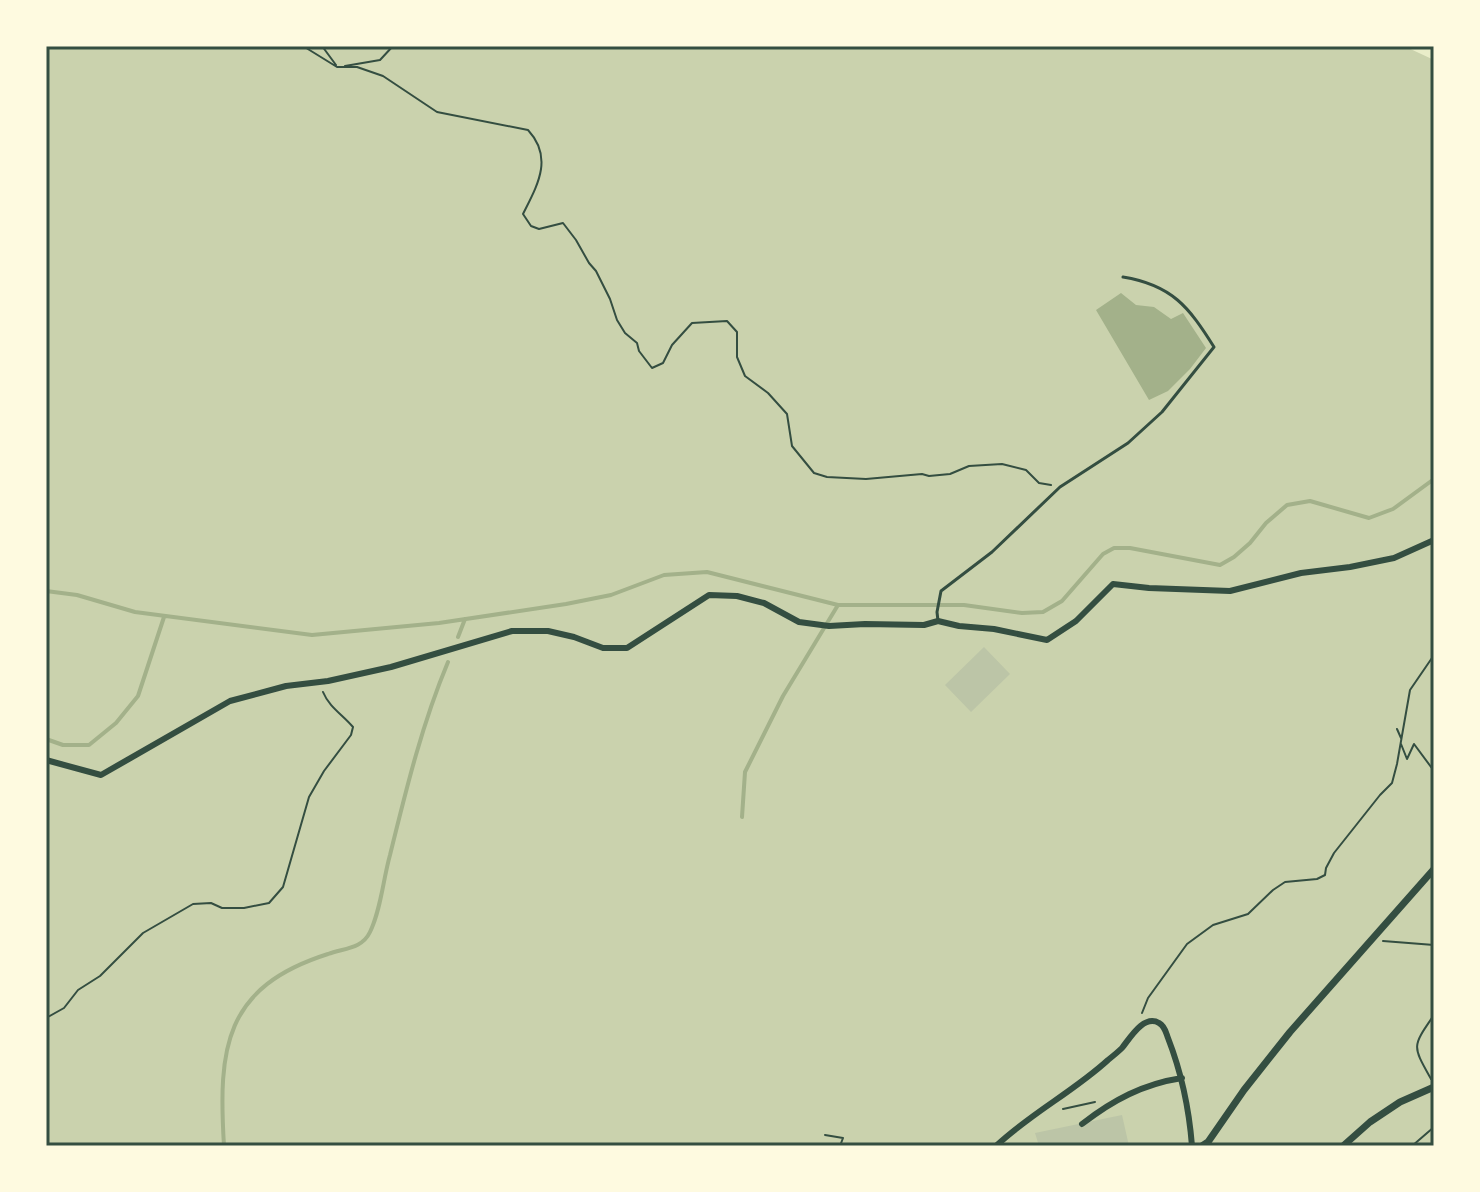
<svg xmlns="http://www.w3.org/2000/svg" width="1480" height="1192" font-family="'Work Sans',sans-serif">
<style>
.green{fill:#cad2ad}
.water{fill:#a3b18a}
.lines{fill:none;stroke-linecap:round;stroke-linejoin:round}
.stream{stroke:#a3b18a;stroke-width:4}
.building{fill:#bcc5a7}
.path{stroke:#344e41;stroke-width:2}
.service{stroke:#344e41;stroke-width:3}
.minor{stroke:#344e41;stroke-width:6}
.tertiary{stroke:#344e41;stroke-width:7}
.neatline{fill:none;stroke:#344e41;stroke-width:3}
</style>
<rect width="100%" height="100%" fill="#e9edc9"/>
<path class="green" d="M46,46H1404L1434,60V1146H46Z"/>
<path class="water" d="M1121,293L1136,305L1154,307L1171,319L1183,313L1206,348L1190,369L1168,391L1149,400L1096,310Z"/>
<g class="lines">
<path class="stream" d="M46,591L77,595L135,612L312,635L439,623L566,604L611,595L664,575L707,572L838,605H964L1022,613L1043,612L1062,601L1103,554L1114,548H1130L1220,565L1234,557L1250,543L1266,523L1287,505L1310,501L1369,518L1393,509L1434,479
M458,637L465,619
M46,739L63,745H89L116,723L138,696L164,617
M742,817L745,772L783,696L838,605
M224,1146C218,1048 224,987 328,954C344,948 362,949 370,932C381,909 383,880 390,855C406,790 422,724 448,662"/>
</g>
<path class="building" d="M984,647L1010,674L971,712L945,685Z
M1122,1115L1129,1146H1039L1035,1133Z"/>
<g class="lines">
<path class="path" d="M303,46L337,67H357L383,76L437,112L528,130C554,158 537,186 523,214L531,226L539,229L563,223L576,240L589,263L596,271L610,299L617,320L625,333L637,343L639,351L652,368L663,363L672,345L692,323L727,321L737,332V357L745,376L768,393L787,414L792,446L814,473L827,477L866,479L922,474L929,476L950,474L969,466L1002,464L1026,470L1039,483L1051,485
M322,46L336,65
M345,66L380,60L393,46
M1397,729L1401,738
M1401,744L1407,759L1414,744L1434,771
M1383,941L1434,945
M1142,1013L1148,998L1187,944L1213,925L1248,914L1273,890L1285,882L1317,879L1325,875L1326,868L1334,853L1380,795L1392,783L1397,764L1410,690L1434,655
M46,1018L64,1008L78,990L100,976L143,933L193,904L211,903L222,908H244L269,903L283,887L309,797L324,771L351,735L353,727C343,715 329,707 323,692
M1431,1079C1412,1045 1412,1047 1434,1015
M1063,1109L1095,1102
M825,1135L843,1138L840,1146
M1412,1146L1434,1127"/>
<path class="service" d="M938,621L937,612L941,591L992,552L1060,487L1128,443L1162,412L1214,347C1189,307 1172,285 1123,277"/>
<path class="minor" d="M46,760L101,775L230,701L286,686L328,681L391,667L512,631H548L574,637L603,648H627L709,595L737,596L764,603L799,622L829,626L865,624L924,625L938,621L959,626L994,629L1047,640L1076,621L1113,584L1149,588L1230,591L1301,573L1350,567L1394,558L1434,540
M1082,1124C1113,1100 1143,1084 1182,1078
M996,1146C1031,1113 1073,1092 1108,1060C1113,1056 1118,1052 1122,1048C1130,1038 1144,1014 1159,1023C1165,1026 1166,1033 1168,1038C1182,1074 1189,1108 1192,1146"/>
<path class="tertiary" d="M1202,1146L1208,1142L1244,1090L1290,1032L1434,869
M1343,1146L1370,1122L1400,1102L1434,1087"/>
</g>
<rect width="1480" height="1192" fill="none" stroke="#fefae0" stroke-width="96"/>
<rect x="48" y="48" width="1384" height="1096" class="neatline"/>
</svg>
